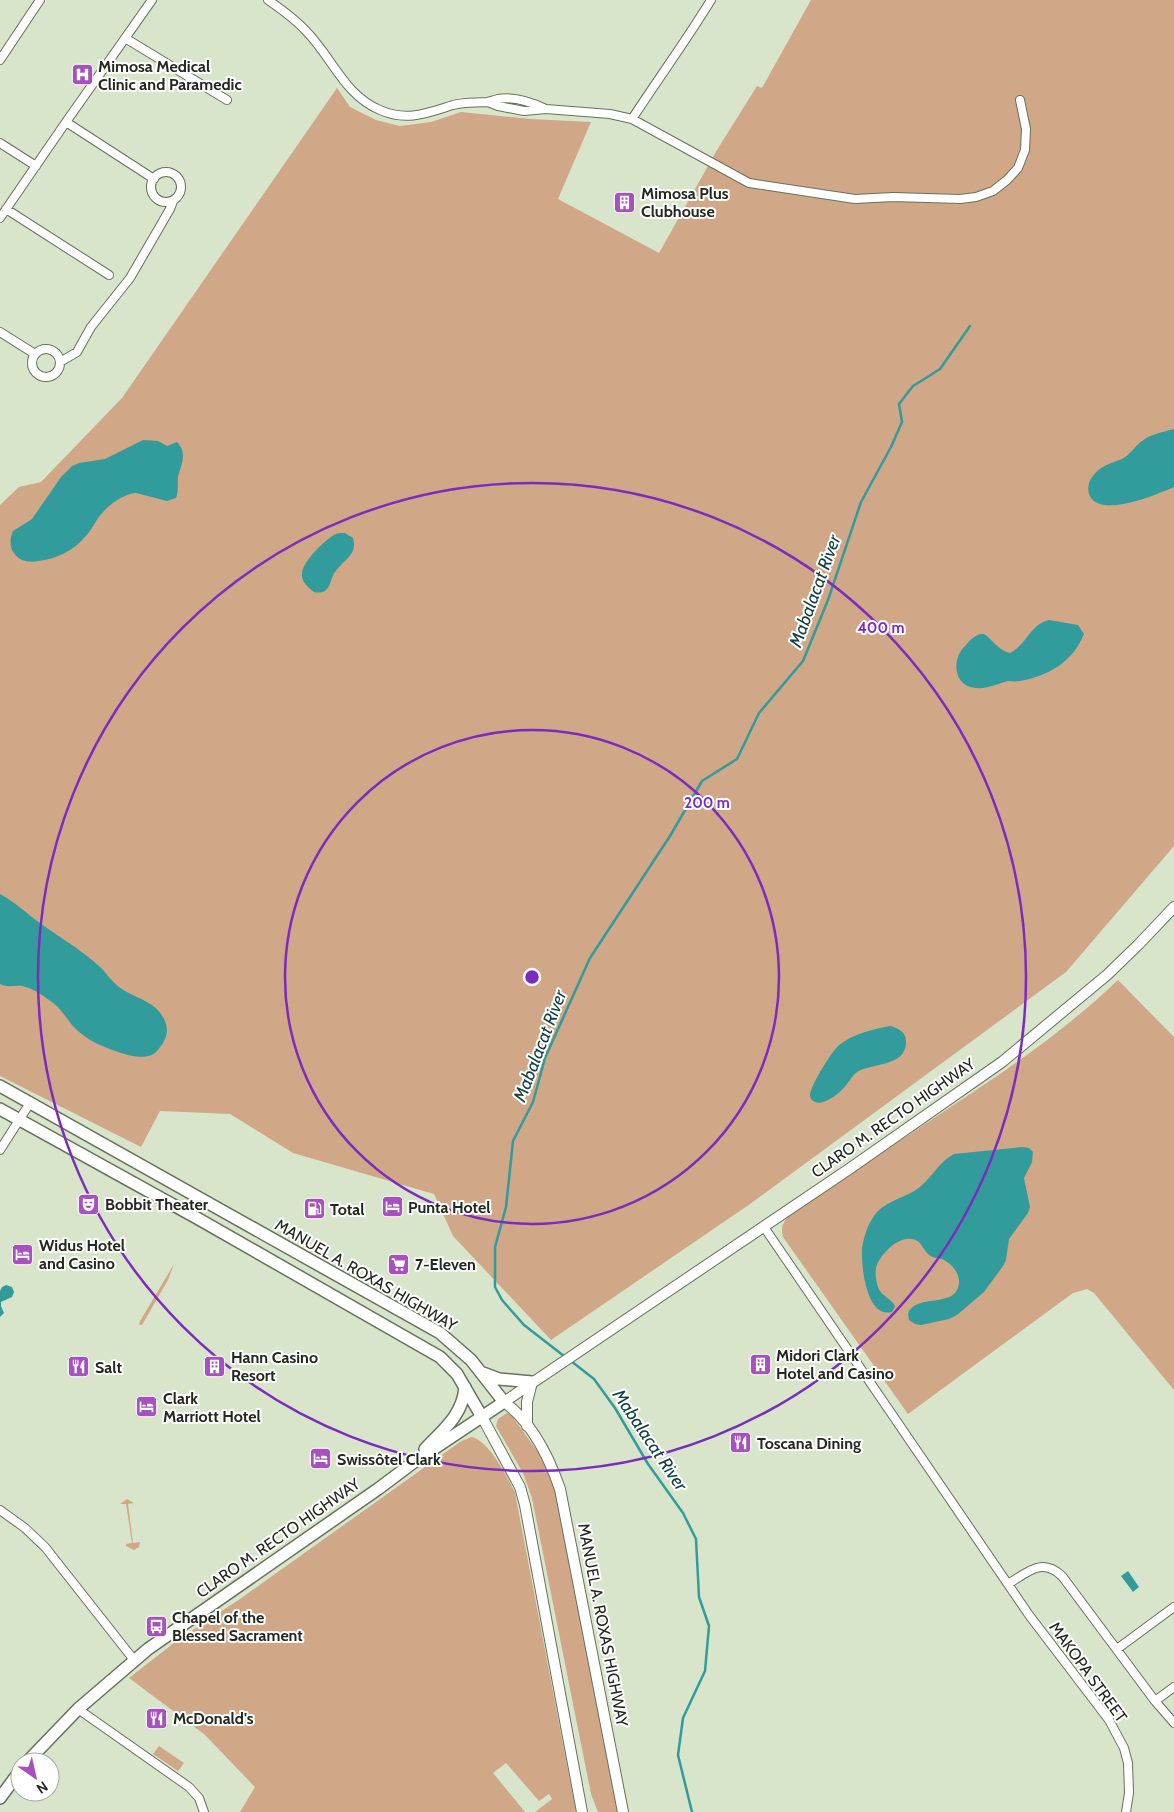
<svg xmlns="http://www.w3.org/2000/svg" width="1174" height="1812" font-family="Cabin,sans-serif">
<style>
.green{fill:#d0a787}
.water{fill:#329c9c}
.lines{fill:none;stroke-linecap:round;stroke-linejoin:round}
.stream{stroke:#329c9c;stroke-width:2.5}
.minor-casing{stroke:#67715b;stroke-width:10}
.secondary-casing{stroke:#67715b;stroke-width:12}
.primary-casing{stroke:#67715b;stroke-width:14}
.minor{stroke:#fff;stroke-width:8}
.secondary{stroke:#fff;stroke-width:10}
.primary{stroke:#fff;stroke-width:11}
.ring{fill:none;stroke:#7b2cbf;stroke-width:2.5}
.labels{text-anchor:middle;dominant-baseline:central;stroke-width:4;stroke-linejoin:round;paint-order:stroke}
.poi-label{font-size:16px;font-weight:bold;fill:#24291f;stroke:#fff;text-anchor:start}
.street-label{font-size:16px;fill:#24291f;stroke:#fff}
.water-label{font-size:18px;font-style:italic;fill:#124141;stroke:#fff}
.centre{fill:#7b2cbf;stroke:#fff;stroke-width:2.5}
.ring-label{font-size:15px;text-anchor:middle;font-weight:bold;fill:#7b2cbf;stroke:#fff;stroke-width:4;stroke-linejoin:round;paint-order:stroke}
</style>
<rect width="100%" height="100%" fill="#d8e5cb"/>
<path class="green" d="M811,0H1174V846L1066,972L750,1204L551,1340L453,1236L434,1194L293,1153L230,1114L160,1111L141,1147L0,1076V505L19,487L41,482L122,398L337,88L350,107L376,120L400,126L431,122L461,112L531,119L591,122L558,199L659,253L717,150L757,86L762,88Z
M1118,980L1174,1037V1390L1094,1293L1087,1289L1073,1293L908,1414L783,1237C780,1226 784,1221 791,1213C843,1179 895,1144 946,1110C1007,1070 1066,1030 1118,980Z
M174,1264L168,1280L142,1325H140L139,1323Z
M507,1413L512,1416L543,1459L554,1483L619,1812H598L591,1794L532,1498L523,1473L496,1426L498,1419Z
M471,1437C488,1439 508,1478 515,1493L576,1812H535L552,1799L549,1794L539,1801L506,1763L493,1773L525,1812H240L255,1787L204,1734L129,1678L179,1639L240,1599L460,1442Z
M127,1499L134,1503L128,1504L133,1543L140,1542L139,1547L134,1550L126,1546V1544L132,1543L126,1504H120Z
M159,1746L184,1763L178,1771L153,1754Z"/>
<path class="water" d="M1174,429V487C1158,494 1098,520 1089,494C1087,488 1089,480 1093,476C1100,466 1111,463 1122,459C1130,455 1135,446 1142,441C1151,434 1163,432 1174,429Z
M143,440L158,441L167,446L177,442C188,453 181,465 178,477C177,484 179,491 176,498L167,501L136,493C122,494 107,506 98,518C94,524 91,531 85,537C73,551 56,559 38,561C29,563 19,561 14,553C9,547 10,538 13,531L32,519L61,477L72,466L79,463L105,459Z
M345,533L353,538C358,555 343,560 335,572C331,577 331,586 326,590C323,593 318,593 314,592C309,588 301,582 302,574C302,562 324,541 334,535C337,533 341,533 345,533Z
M1049,620L1078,625L1084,634C1073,662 1048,676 1020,681C1016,682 1012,681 1008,681C997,684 988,689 975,688C953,685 952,660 964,647C969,642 975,633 983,634C988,634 998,651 1010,653C1026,646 1030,624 1049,620Z
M0,894C15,902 26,913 40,923C59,937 80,949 98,965C106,972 111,981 119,987C135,999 159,1001 166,1024C169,1035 164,1043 157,1051C150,1059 138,1057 128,1055C108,1049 87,1042 72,1025C65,1016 59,1006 49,1000C41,994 32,988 22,986C15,985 7,988 0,984Z
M890,1026C898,1028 906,1032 906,1041C907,1067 872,1063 857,1072C853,1075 850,1080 847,1084C840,1093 830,1101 819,1103C815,1102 811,1101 810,1096C809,1088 832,1051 839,1045C853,1034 873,1029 890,1026Z
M1022,1147L1029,1148L1033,1152L1032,1162L1024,1178L1030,1207L1028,1213L1009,1239L1006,1260L1003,1266L984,1292L957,1315L949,1319L921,1325L915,1324L909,1320L908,1314C916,1292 956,1310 959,1283C960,1273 951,1263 942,1259C937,1258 932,1258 928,1254C922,1248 921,1240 912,1239C898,1236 879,1255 876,1268C875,1274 876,1281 878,1287C881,1296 891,1298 895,1306L892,1312C866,1319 861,1265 862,1248C864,1237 867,1226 874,1216C886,1199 906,1199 921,1186C933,1176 940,1161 954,1154Z
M6,1285L12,1287L14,1292L12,1297L1,1302V1306L4,1313L0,1317V1291L2,1287Z
M1128,1571L1139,1587L1133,1592L1121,1576Z"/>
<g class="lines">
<path class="stream" d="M564,1356L524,1325L502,1300L495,1287V1247L506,1207L513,1141L533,1102L545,1058L590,958L670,836L702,781L737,759L759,713L803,661L828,600L861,502L891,447L902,422L899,404L913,386L940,369L970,326
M571,1361L594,1379L615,1408L648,1464L683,1513L696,1539L699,1597L709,1626L705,1671L683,1718L678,1755L692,1812"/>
<defs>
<path id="minor" d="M268,0C281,9 295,19 306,31C332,57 344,95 380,110C407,122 427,113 453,105C465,102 475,103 487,102C491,101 494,100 498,99C514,96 531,102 546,109
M125,38L227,100
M0,60L40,0
M488,102L498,106L524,111L546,109L610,114L632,119L749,183L855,199L893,197L960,199L976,197L993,191L1007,180L1018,168L1025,150L1026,129L1020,100
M632,119C658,79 686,41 711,0
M66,122L154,179
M0,143L36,166
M151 187a15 15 0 1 1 30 0a15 15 0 1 1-30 0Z
M6,209L109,275
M0,218L66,122L152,0
M0,332L35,354
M32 363a14 14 0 1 1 28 0a14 14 0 1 1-28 0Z
M60,362L77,352L91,327L130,278L170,209L173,201
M0,1150L30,1103
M764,1227L1029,1615L1109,1720L1124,1748L1128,1763L1129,1793L1126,1812
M0,1510L25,1528L45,1547L134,1660
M1008,1584C1028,1572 1042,1557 1062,1576L1155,1701L1174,1723
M1117,1649L1174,1607
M1155,1701L1174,1687
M78,1709L189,1787L199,1798L204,1812"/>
<path id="secondary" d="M482,1417L520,1487L525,1505L582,1812
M527,1426V1402L532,1382
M623,1812L560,1489C549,1457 532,1422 504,1402L852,1167L1002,1062L1107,975L1139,944L1174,907"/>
<path id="primary" d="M0,1086L440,1333L471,1360L504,1402L414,1462L378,1489L148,1649L78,1709L27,1762
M0,1109L197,1218L440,1357L457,1374L482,1417
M483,1373L499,1379L532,1382
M425,1449C443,1430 463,1415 465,1387
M0,1798L20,1771"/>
</defs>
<use href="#minor" class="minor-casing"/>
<use href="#secondary" class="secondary-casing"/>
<use href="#primary" class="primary-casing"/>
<use href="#minor" class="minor"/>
<use href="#secondary" class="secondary"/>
<use href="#primary" class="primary"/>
</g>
<g class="ring">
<circle cx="532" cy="977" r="247"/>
<circle cx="532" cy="977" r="494"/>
</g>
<defs>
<symbol id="hospital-square" viewBox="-11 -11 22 22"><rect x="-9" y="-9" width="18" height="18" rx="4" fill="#a751bf" stroke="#fff"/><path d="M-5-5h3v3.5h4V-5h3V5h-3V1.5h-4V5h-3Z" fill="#fff"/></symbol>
<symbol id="building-square" viewBox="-11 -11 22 22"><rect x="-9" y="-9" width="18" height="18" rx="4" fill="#a751bf" stroke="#fff"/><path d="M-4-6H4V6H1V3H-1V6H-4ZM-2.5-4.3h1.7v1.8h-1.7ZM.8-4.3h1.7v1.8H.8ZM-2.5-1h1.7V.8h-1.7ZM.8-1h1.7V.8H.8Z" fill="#fff"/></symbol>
<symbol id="theatre-square" viewBox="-11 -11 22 22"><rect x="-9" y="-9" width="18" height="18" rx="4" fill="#a751bf" stroke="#fff"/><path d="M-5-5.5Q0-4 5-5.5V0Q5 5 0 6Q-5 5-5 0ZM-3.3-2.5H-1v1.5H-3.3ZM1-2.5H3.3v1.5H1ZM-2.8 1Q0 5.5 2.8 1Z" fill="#fff"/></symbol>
<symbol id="hotel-square" viewBox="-11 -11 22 22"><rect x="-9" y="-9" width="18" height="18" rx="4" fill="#a751bf" stroke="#fff"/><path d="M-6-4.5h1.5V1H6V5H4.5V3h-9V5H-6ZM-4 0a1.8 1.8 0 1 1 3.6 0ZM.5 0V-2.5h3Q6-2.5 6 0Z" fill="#fff"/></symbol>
<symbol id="fuel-square" viewBox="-11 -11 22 22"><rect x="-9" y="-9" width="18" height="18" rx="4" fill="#a751bf" stroke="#fff"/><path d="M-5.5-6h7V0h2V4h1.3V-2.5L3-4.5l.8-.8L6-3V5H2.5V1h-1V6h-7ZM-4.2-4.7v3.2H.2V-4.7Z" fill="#fff"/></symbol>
<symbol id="supermarket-square" viewBox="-11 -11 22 22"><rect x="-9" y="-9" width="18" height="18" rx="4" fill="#a751bf" stroke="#fff"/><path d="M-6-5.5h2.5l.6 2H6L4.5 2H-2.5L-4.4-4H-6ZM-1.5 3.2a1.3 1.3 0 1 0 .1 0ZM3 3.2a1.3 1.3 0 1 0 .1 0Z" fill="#fff"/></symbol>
<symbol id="restaurant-square" viewBox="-11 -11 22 22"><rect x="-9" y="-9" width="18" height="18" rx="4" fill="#a751bf" stroke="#fff"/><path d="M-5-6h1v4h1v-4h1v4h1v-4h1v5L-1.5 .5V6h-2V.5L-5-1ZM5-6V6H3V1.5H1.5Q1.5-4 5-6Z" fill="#fff"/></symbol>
<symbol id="bus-square" viewBox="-11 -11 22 22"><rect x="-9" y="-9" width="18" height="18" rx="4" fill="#a751bf" stroke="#fff"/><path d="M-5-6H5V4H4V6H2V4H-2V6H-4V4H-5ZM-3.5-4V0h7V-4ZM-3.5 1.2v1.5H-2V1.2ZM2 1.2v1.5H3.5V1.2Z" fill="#fff"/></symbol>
</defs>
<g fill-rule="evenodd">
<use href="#hospital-square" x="70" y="62" width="25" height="25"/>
<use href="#building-square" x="612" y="190" width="25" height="25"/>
<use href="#theatre-square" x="76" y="1192" width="25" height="25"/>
<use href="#hotel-square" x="380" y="1194" width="25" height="25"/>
<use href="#fuel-square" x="302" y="1196" width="25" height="25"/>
<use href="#hotel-square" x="10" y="1242" width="25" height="25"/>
<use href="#supermarket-square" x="386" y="1252" width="25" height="25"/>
<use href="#building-square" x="748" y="1352" width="25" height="25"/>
<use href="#building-square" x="202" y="1354" width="25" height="25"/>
<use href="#restaurant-square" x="66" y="1354" width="25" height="25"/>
<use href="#hotel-square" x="134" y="1394" width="25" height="25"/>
<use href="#restaurant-square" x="728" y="1430" width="25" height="25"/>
<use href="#hotel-square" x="308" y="1446" width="25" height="25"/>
<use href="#bus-square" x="144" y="1614" width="25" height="25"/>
<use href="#restaurant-square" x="144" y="1706" width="25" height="25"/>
</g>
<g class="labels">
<g class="poi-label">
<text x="98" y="66">Mimosa Medical<tspan x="98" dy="18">Clinic and Paramedic</tspan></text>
<text x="641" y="193">Mimosa Plus<tspan x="641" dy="18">Clubhouse</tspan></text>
<text x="105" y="1204">Bobbit Theater</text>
<text x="408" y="1207">Punta Hotel</text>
<text x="330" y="1209">Total</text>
<text x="39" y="1245">Widus Hotel<tspan x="39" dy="18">and Casino</tspan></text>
<text x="415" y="1264">7-Eleven</text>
<text x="776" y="1355">Midori Clark<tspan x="776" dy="18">Hotel and Casino</tspan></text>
<text x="231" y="1357">Hann Casino<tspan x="231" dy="18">Resort</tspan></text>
<text x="95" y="1367">Salt</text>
<text x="163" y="1398">Clark<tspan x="163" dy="18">Marriott Hotel</tspan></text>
<text x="757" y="1443">Toscana Dining</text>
<text x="337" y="1459">Swissôtel Clark</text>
<text x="172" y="1617">Chapel of the<tspan x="172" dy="18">Blessed Sacrament</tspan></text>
<text x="173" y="1718">McDonald's</text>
</g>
<g class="street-label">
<text transform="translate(893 1118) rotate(-35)">CLARO M. RECTO HIGHWAY</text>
<text transform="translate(366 1275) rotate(30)">MANUEL A. ROXAS HIGHWAY</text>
<text transform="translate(278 1538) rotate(-35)">CLARO M. RECTO HIGHWAY</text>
<text transform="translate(603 1625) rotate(79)">MANUEL A. ROXAS HIGHWAY</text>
<text transform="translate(1088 1672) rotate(54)">MAKOPA STREET</text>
</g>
<g class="water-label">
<text transform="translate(815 591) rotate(-70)">Mabalacat River</text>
<text transform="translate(540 1046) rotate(-69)">Mabalacat River</text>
<text transform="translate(650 1440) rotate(56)">Mabalacat River</text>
</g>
</g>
<circle cx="532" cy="977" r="8" class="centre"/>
<g class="ring-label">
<text x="881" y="633">400 m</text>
<text x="707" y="808">200 m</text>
</g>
<g transform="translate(35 1777) rotate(146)"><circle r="24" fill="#ffffff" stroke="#a7a9a5"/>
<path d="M0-4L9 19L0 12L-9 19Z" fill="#a751bf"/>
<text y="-8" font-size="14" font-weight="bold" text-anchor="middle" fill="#24291f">N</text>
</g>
</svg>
